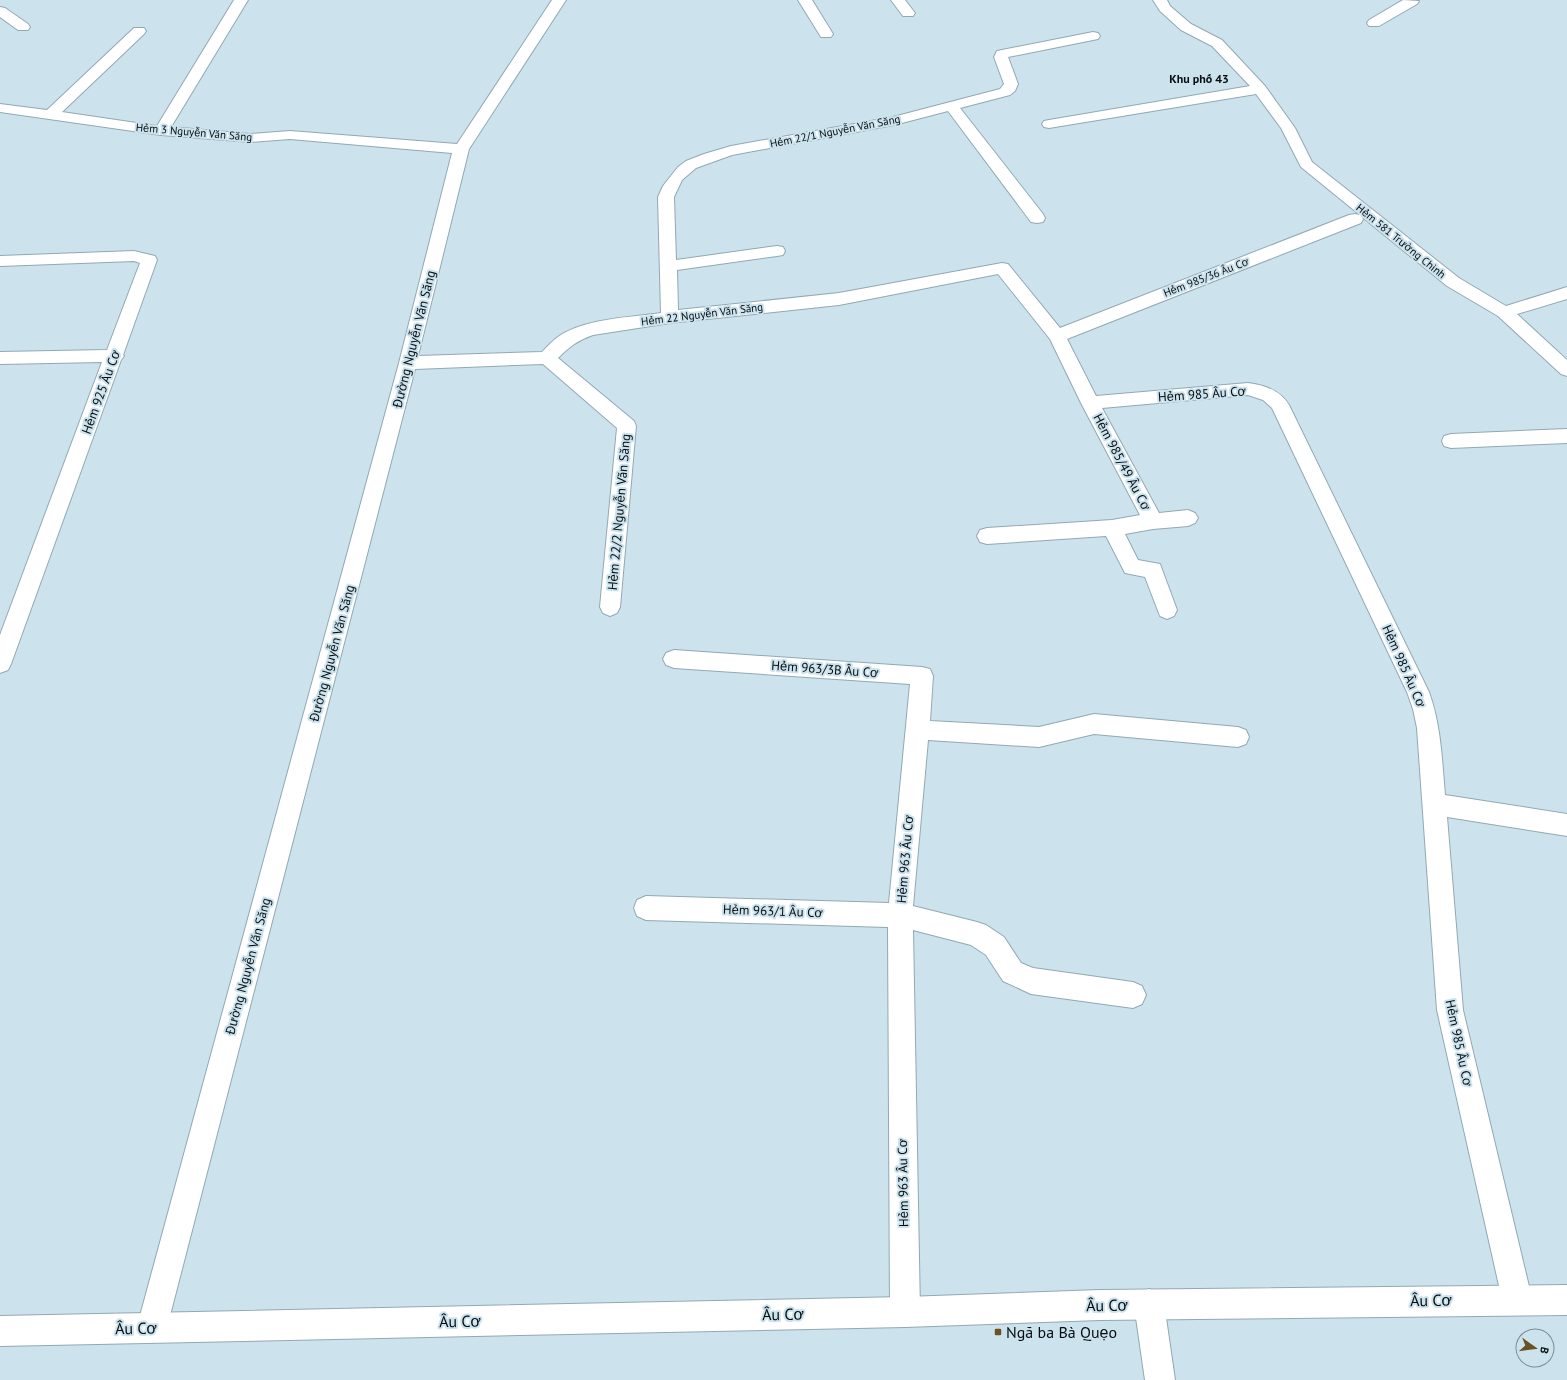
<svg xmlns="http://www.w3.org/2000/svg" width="1567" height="1380" font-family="'PT Sans',sans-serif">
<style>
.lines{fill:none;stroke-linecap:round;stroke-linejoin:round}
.minor-casing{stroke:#92a8b2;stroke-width:2}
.major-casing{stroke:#92a8b2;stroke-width:2}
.minor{fill:#fff;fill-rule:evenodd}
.major{fill:#fff;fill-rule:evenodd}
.poi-dot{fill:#6c5123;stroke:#cce3ee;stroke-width:1.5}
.labels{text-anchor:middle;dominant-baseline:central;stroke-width:4;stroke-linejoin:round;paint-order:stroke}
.far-street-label{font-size:11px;fill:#060d11;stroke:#cce3ee}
.far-neighbourhood-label{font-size:12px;font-weight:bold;fill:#060d11;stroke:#cce3ee}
.street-label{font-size:13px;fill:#060d11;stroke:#cce3ee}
.near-street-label{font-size:16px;fill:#060d11;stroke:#cce3ee}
.near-poi-label{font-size:16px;fill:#060d11;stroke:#cce3ee;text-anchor:start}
</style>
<rect width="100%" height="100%" fill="#cce3ee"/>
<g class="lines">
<defs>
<path id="minor" d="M234,0H248L171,127L250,134L290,131L457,144L552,0H566L469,149L418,356L542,352C547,347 552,341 558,337C582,319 632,317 661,313L658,197L663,186L678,167L686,161L704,154L731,146L893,117L1000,89L1004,84L994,57L997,51L1093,32L1098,33L1100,36L1098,39L1008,57L1018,84L1015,91L1010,95L960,108L1043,214L1045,218L1043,222L1037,223L1031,222L948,111L894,125L732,155L696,168L682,180L674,197L676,260L777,246L783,247L785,251L783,255L777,256L677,270L678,310L839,293L1002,263L1008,264L1060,328L1349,215L1355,214L1360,215L1301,167L1281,128L1256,94L1049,128L1044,127L1042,124L1044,121L1049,120L1250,86L1212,46L1181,30L1160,11L1153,0H1167L1170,6L1191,24L1222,40L1265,86L1295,128L1312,162L1459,278L1506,306L1567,287V299L1517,314L1567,360V376L1561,374L1498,316L1447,286L1361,216L1363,219L1361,223L1067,339L1096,396L1248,383C1264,385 1280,390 1289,405L1429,692C1441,725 1442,760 1445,795L1567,814V836L1447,817L1463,1010L1532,1299L1528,1310L1517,1314L1506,1310L1502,1299L1437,1010L1417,728L1413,709L1407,692L1272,408L1263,400L1248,395L1102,408L1159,513L1188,510L1195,513L1198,518L1195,523L1188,526L1153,529L1125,534L1138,560L1160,564L1177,610L1174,616L1167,619L1160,616L1145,577L1125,573L1106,536L987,544L980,542L977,536L980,530L987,528L1112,520L1140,515L1081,403L1050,339L998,274L839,305L670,323L593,335C578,340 569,347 558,358L634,421L636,426L620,607L617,613L610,616L603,613L600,607L617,428L543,364L415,369L167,1327L163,1338L152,1342L141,1338L137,1327L399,363L452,153L290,139L250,142L161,135L0,112V104L47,110L134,28H144L146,31L144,34L62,112L157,126Z
M798,0H812L833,34L831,37H821Z
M891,0H905L915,13L913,16H903Z
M1403,0L1419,1L1417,4L1379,26H1369L1367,23L1369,20Z
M0,7L5,8L28,24L30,27L28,30H18L0,17Z
M134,251L155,256L157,260L123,355L124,356L121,360L11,664L8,670L0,673V635L102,362L0,364V352L107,350L140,263L134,261L0,266V256Z
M1567,429V443L1451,448L1444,446L1442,441L1444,436L1451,434Z
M674,650L922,667L930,669L933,676L930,721L1039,727L1094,714L1238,727L1246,730L1249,737L1246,744L1238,747L1094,734L1039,747L928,740L913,906L977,922L986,925L1004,937L1021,963L1033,968L1133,982L1142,986L1146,995L1142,1004L1133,1008L1031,994L1003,981L986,955L971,945L913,930L920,1312L916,1323L905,1327L894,1323L890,1312L888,927L646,920L637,916L634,908L637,900L646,896L889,903L910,684L674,668L666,665L663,659L666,653Z
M1149,1289L1160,1293L1164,1304L1175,1380H1145L1134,1304L1138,1293Z"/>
<path id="major" d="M1567,1285V1315L1100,1320L905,1327L0,1346V1316L905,1297L1100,1290Z"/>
</defs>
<use href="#minor" class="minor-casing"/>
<use href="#major" class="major-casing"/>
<use href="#minor" class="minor"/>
<use href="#major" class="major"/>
</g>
<rect class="poi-dot" x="994" y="1328" width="8" height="8" rx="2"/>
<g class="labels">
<g class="far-street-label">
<text transform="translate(835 131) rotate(-11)">Hẻm 22/1 Nguyễn Văn Săng</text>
<text transform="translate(194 132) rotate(5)">Hẻm 3 Nguyễn Văn Săng</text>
<text transform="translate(1401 241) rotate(39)">Hẻm 581 Trường Chinh</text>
<text transform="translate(1206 277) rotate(-21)">Hẻm 985/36 Âu Cơ</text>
<text transform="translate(702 314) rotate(-7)">Hẻm 22 Nguyễn Văn Săng</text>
</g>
<g class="far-neighbourhood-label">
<text x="1199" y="78">Khu phố 43</text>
</g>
<g class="street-label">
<text transform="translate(414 339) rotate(-76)">Đường Nguyễn Văn Săng</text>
<text transform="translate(101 392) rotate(-70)">Hẻm 925 Âu Cơ</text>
<text transform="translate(1202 394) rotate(-4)">Hẻm 985 Âu Cơ</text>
<text transform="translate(1122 462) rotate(62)">Hẻm 985/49 Âu Cơ</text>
<text transform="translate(619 512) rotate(-85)">Hẻm 22/2 Nguyễn Văn Săng</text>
<text transform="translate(332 653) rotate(-75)">Đường Nguyễn Văn Săng</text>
<text transform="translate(1404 666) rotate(66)">Hẻm 985 Âu Cơ</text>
<text transform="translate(825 669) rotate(4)">Hẻm 963/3B Âu Cơ</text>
<text transform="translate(905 859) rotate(-85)">Hẻm 963 Âu Cơ</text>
<text transform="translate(773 911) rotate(2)">Hẻm 963/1 Âu Cơ</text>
<text transform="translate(248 966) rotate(-75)">Đường Nguyễn Văn Săng</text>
<text transform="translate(1459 1043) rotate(78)">Hẻm 985 Âu Cơ</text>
<text transform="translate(903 1183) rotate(-91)">Hẻm 963 Âu Cơ</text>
</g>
<g class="near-street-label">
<text transform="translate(1431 1300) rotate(-1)">Âu Cơ</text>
<text transform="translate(1107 1305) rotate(-1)">Âu Cơ</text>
<text transform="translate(783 1314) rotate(-1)">Âu Cơ</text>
<text transform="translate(460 1321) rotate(-1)">Âu Cơ</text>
<text transform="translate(136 1328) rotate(-1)">Âu Cơ</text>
</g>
<g class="near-poi-label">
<text x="1006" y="1332">Ngã ba Bà Quẹo</text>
</g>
</g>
<g transform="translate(1535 1348) rotate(104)"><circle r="19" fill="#cce3ee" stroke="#7d8d96"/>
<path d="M0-3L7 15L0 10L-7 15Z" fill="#6c5123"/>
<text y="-6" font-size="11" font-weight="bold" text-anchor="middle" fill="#060d11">B</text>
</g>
</svg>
